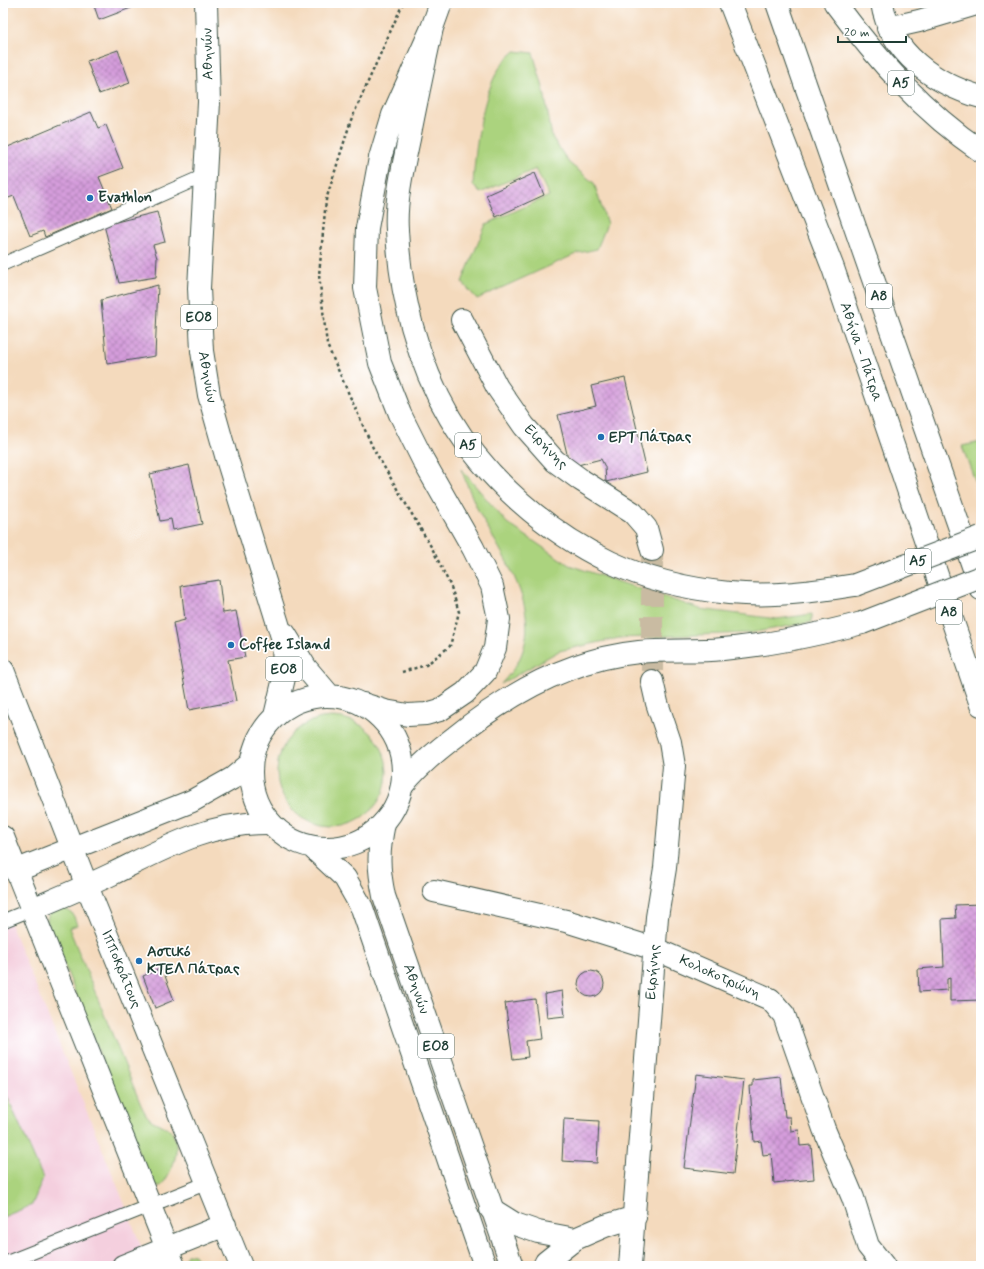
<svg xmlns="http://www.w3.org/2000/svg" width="984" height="1269" font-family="Mynerve,sans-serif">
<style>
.built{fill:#f4cfde}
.green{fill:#abd37e;stroke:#658859}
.building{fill:url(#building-cross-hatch)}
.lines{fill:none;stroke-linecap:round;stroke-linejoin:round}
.street-tunnel{stroke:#c9bba2;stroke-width:22;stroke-dasharray:22 11;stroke-linecap:butt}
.lane-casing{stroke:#3f5549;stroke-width:15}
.street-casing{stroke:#3f5549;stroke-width:24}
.secondary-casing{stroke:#3f5549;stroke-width:24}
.primary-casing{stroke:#3f5549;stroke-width:24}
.highway-casing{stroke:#3f5549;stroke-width:24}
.path{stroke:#3f5549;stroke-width:2.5;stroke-dasharray:3 3;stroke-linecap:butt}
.lane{stroke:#fff;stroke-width:13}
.street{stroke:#fff;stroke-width:22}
.secondary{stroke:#fff;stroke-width:22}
.primary{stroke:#fff;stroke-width:22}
.highway{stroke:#fff;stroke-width:22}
.highway-bridge-casing{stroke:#3f5549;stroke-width:24;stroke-linecap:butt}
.highway-bridge{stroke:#fff;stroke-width:22}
.poi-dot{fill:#1f6fb2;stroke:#fff;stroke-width:1.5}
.labels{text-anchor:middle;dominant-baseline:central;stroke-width:3.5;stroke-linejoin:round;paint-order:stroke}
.shield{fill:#fff;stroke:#627771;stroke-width:1}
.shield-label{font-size:14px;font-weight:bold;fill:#1f3d34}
.street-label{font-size:15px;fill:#1f3d34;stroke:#fff}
.poi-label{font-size:15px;font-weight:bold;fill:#1f3d34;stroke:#fff;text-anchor:start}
</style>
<defs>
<pattern id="building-cross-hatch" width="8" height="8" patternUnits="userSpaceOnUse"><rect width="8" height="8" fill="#d59ddc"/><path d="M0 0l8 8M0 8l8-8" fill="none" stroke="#ac81b3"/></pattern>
</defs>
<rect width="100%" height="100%" fill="#fff"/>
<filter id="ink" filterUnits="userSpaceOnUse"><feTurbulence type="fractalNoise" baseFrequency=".025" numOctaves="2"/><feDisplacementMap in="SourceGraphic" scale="8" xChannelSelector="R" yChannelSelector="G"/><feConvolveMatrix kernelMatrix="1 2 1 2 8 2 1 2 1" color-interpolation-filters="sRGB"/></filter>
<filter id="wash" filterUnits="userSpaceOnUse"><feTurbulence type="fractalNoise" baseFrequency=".012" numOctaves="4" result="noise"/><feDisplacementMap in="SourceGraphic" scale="16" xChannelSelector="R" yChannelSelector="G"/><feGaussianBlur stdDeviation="0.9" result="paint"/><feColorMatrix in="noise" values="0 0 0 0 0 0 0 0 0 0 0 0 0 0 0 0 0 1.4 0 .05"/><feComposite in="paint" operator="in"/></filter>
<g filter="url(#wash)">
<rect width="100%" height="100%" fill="#f4dabd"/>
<path class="built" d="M3,906L123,1200L149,1266H3Z"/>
<path class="green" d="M515,51L533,53L544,91L552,137L569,163L594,183L607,224L597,249L578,253L477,299L462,282L486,224L549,196L536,169L480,193L473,185C475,150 481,97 500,67C503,61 510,56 515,51Z
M981,442V497L962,446Z
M461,469L507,523L569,565L700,609L777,619L812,614V622L750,633L619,638L559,651L501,684C507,677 515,668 519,660C545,607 499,553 477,508C471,495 466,482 461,469Z
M277 772a55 55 0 1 1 110 0a55 55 0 1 1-110 0Z
M63,907L73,914L77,925L69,928L141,1105C143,1109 146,1115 149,1118C155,1124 166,1125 171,1131C183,1148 172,1172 161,1186H155L150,1181L47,921C48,910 53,909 63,907Z
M3,1087L43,1178L32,1205L3,1217Z
M188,1254L194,1255L201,1266H184V1259Z"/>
<g id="blocks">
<path class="building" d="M93,3H144L99,20Z
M118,50L130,83L99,94L87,61Z
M91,112L98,128L106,125L123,168L99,177L112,208L45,237L43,231L30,236L14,196L3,200V149Z
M535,173L544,195L496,217L486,195Z
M157,212L165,242L153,245L157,258L156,277L119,283L104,225Z
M158,285L155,356L107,364L101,300Z
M625,378L647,472L606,482L605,467L601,459L570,467L558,415L596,406L591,386Z
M189,465L202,524L173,530L171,519L160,521L150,474Z
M219,580L223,613L236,611L245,657L228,660L236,701L189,710L173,623L185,620L181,586Z
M981,904V1000L950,1001V978L947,979V990L919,992L918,969L944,967L942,919L956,918L955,905Z
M162,968L174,1000L155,1008L143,976Z
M578 984a13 13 0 1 1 26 0a13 13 0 1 1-26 0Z
M562,991L565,1016L547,1018L545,994Z
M535,999L540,1039L526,1041L528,1057L513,1059L505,1003Z
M696,1074L744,1080L733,1174L684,1168Z
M781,1077L785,1117H790L791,1131L799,1130L800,1146L811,1145L814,1179L774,1183L771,1154L763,1155L761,1141L754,1142L750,1086H753V1080Z
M564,1119L599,1121L597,1163L562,1161Z"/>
</g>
</g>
<g filter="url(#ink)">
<use href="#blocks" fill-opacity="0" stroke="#3f5549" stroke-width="1"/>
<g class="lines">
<path class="street-tunnel" d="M652,550V681"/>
<defs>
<path id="lane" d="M3,264L206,175
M3,921L30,910
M3,1264L207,1183"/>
<path id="street" d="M882,3C890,53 935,84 981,97
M888,28L919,21L980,3
M462,320L497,387L524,426L555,461L581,480L633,513L646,528L652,550
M434,891L566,921L655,949L770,999L784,1015L824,1129L853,1198L868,1246L884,1266
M491,1209L515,1224L538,1232L575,1239
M544,1266L546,1262L575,1239L605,1226L635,1217
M630,1266L657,917L665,868L674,766L670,742L657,703L652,681"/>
<path id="secondary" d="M3,670L87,886L241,1266
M3,837L174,1266
M15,871L192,801L233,778L251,763
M30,910C58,898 85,887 112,874C165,848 209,822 270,823
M123,1266L225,1225"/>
<path id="primary" d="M206,3L209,102L199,288L202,351L209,395L227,459L283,640L284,678L275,716
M285,634L306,668L329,695
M251 772a76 76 0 1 1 152 0a76 76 0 1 1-152 0Z
M384,823C378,852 378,867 384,896L512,1266
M313,848L345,878L362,908L485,1266"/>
<path id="highway" d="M730,3L833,268L981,705
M777,3L981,589
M835,3C876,58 923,112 981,151
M432,28C424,65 416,102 409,139C403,167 395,201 397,230C400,294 417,362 450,418C486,479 547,532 610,562C646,579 689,589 729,593C772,597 812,592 855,585
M363,704L385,711L408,715L426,714L440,710L465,693L485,672L495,648L499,619L492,586L473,548L423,460L400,414L380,363L365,288L367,228L380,158L393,115L432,28L441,3
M402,786C417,767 435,752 455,737C508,694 569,659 639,652C667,649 695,652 723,649C771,645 816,635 862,623"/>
</defs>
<use href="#lane" class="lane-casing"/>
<use href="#street" class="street-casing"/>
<use href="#secondary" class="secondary-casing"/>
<use href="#primary" class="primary-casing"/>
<use href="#highway" class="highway-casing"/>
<path class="path" d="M402,672L426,665L450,646L459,612L451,587L433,550L373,448L327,345L319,275L326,200L351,120L403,3"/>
<use href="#lane" class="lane"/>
<use href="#street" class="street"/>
<use href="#secondary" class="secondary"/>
<use href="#primary" class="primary"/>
<use href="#highway" class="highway"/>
<defs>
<path id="highway-bridge" d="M855,585L981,537
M862,623L981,577"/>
</defs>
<use href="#highway-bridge" class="highway-bridge-casing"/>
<use href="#highway-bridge" class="highway-bridge"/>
</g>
</g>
<g class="poi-dot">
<circle cx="90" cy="198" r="4"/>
<circle cx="601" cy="437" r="4"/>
<circle cx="231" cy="645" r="4"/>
<circle cx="139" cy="961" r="4"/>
</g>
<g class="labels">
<g class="shield">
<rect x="888" y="71" width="26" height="24" rx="3"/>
<rect x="866" y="284" width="26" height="24" rx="3"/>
<rect x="181" y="305" width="36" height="24" rx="3"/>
<rect x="455" y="433" width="26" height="24" rx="3"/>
<rect x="905" y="549" width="26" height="24" rx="3"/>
<rect x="936" y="600" width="26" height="24" rx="3"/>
<rect x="266" y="657" width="36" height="24" rx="3"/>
<rect x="418" y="1034" width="36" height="24" rx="3"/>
</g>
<g class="shield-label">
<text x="901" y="83">Α5</text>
<text x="879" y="296">Α8</text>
<text x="199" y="317">ΕΟ8</text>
<text x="468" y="445">Α5</text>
<text x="918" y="561">Α5</text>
<text x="949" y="612">Α8</text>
<text x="284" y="669">ΕΟ8</text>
<text x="436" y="1046">ΕΟ8</text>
</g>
<g class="street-label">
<text transform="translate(208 54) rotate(-91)">Αθηνών</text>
<text transform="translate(861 352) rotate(71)">Αθήνα - Πάτρα</text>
<text transform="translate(207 377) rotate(80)">Αθηνών</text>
<text transform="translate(546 447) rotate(46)">Ειρήνης</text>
<text transform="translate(121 969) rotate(68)">Ιπποκράτους</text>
<text transform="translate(653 972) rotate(-86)">Ειρήνης</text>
<text transform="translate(720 977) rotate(24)">Κολοκοτρώνη</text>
<text transform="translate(416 989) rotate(71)">Αθηνών</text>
</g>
<g class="poi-label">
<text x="98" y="198">Evathlon</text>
<text x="609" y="437">ΕΡΤ Πάτρας</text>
<text x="239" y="645">Coffee Island</text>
<text x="147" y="952">Αστικό<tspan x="147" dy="17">ΚΤΕΛ Πάτρας</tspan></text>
</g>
</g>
<rect width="984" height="1269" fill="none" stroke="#fff" stroke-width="16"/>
<path d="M838 36v6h68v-6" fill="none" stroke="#1f3d34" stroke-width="2"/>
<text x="844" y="36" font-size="12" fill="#1f3d34" stroke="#ffffff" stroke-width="3" paint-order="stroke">20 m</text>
</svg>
